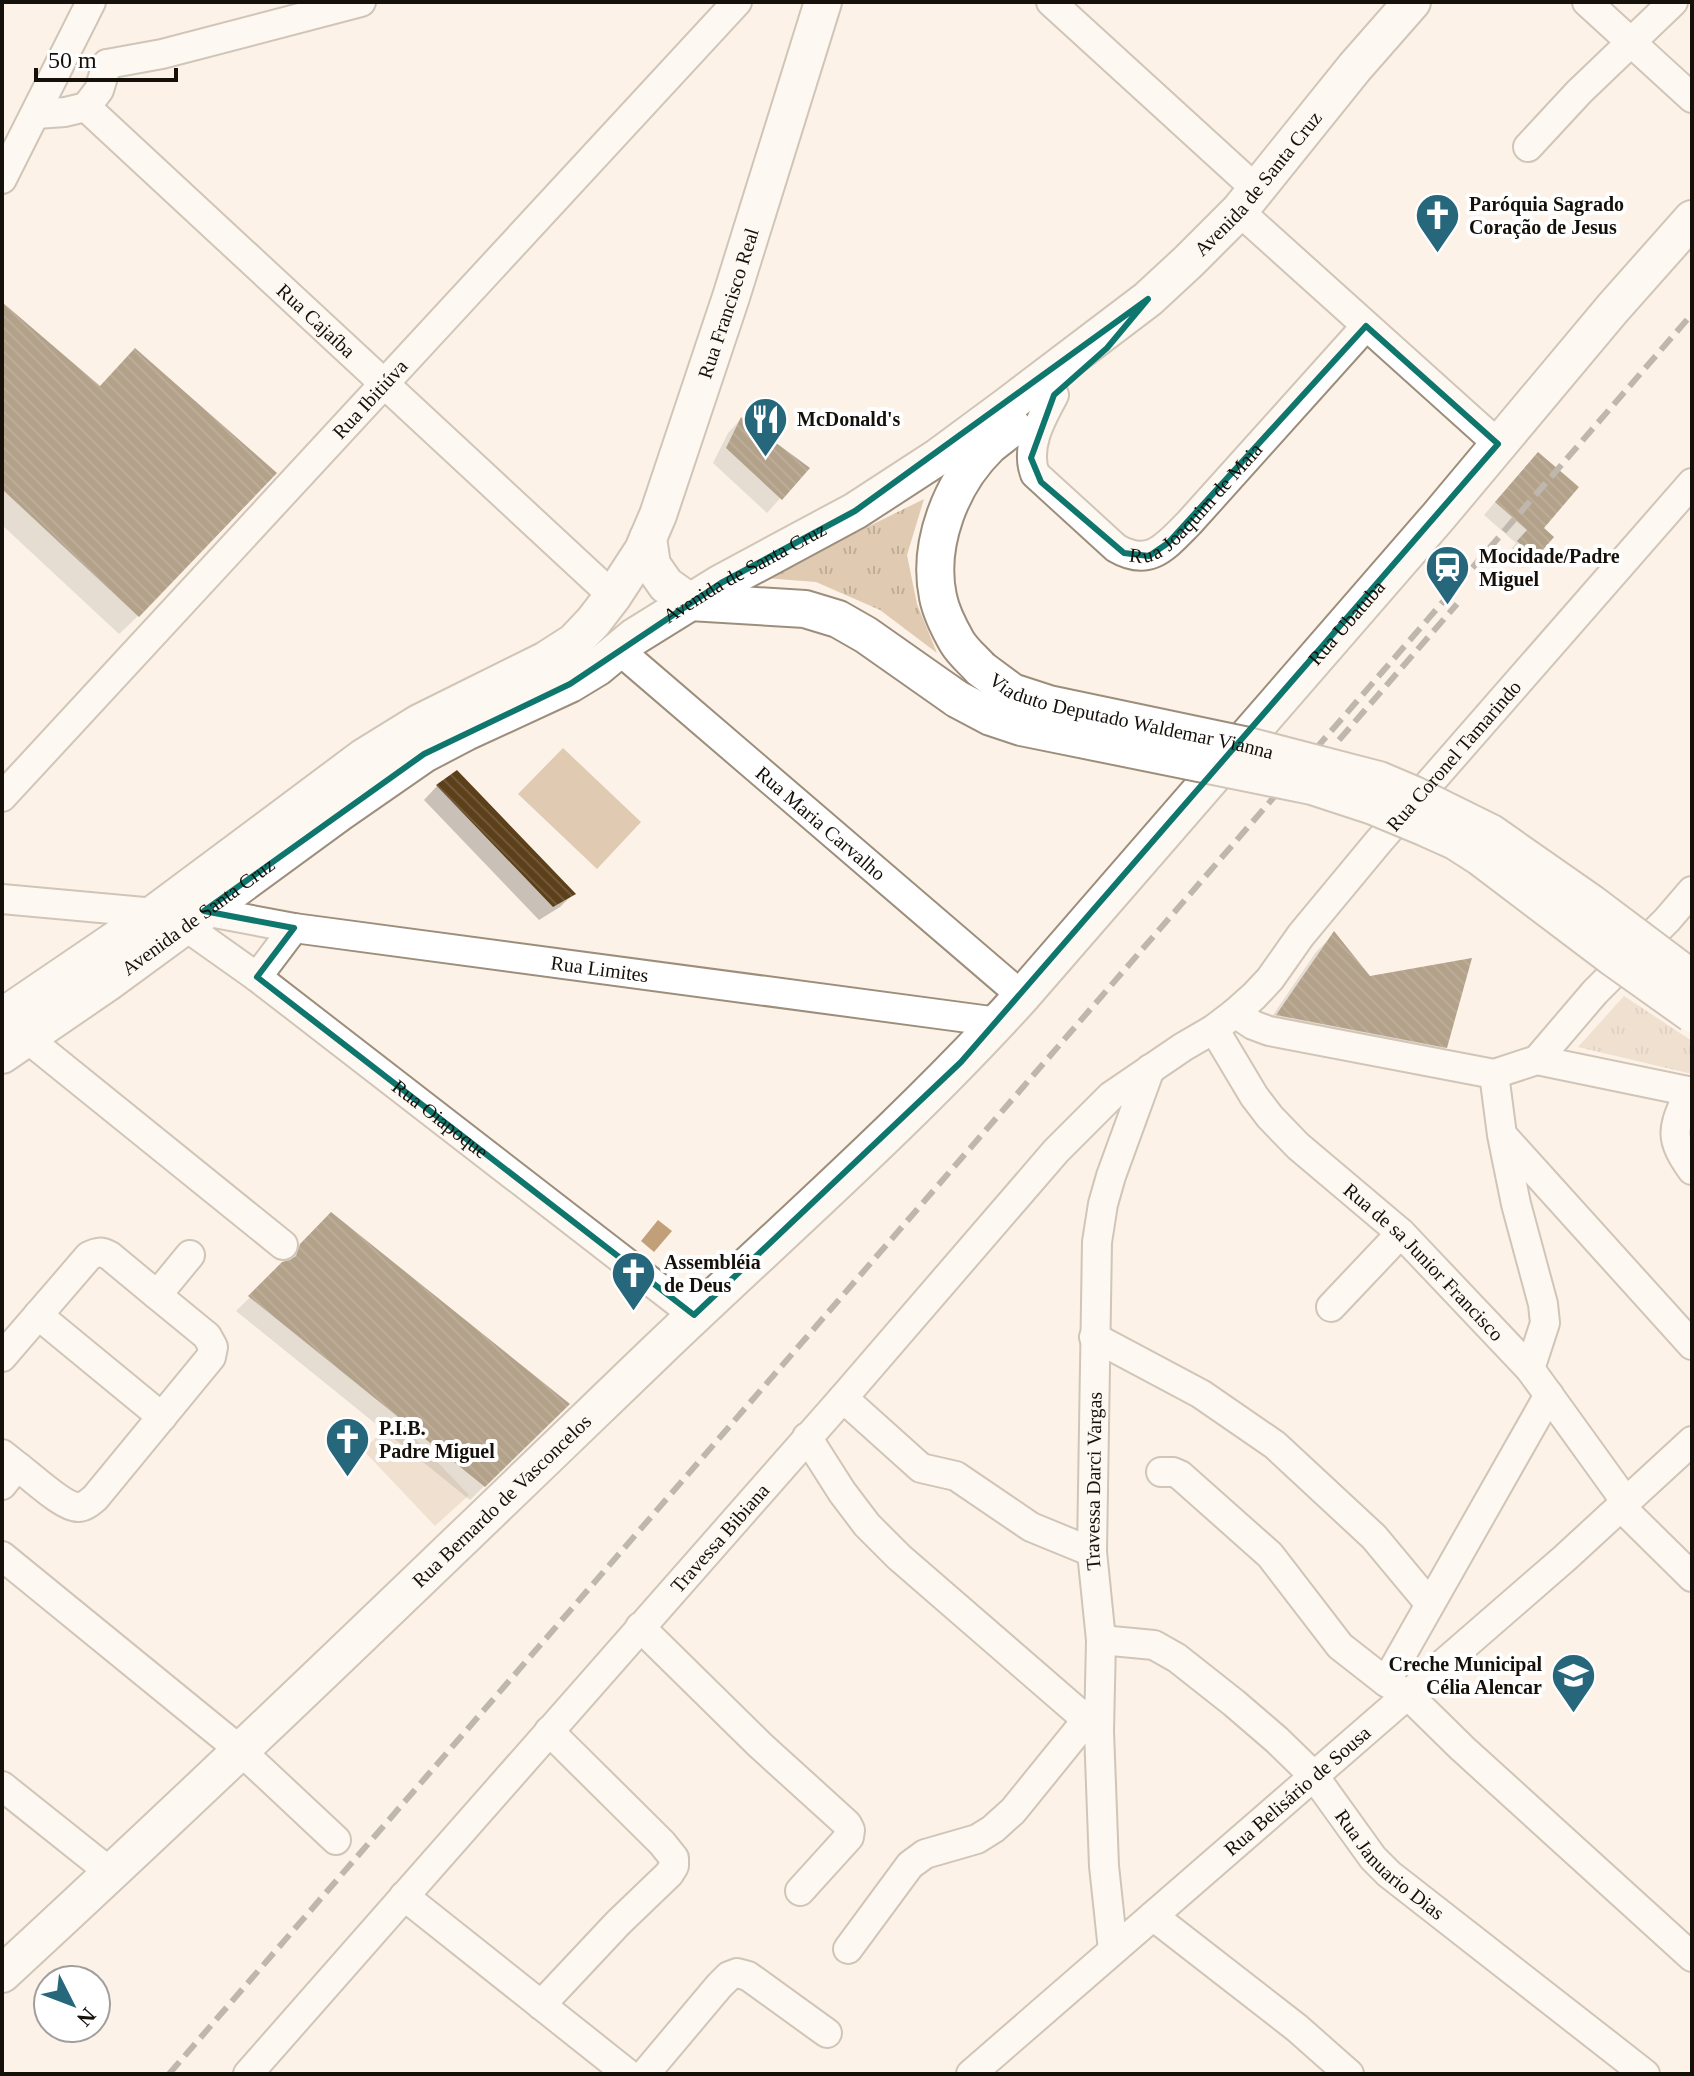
<svg xmlns="http://www.w3.org/2000/svg" width="1694" height="2076" font-family="Georgia,serif">
<style>
.park{fill:url(#park-tufts)}
.garden{fill:#e0cbb2}
.water{fill:#c1a079}
.shadow{fill:#0003}
.building{fill:url(#building-back-hatch)}
.lines{fill:none;stroke-linecap:round;stroke-linejoin:round}
.minor-casing{stroke:#9d8e7c;stroke-width:32}
.major-casing{stroke:#9d8e7c;stroke-width:40}
.minor{stroke:#fff;stroke-width:28}
.major{stroke:#fff;stroke-width:36}
.rail{stroke:#766f66;stroke-width:6;stroke-dasharray:16 8;stroke-linecap:butt}
.major-bridge-casing{stroke:#9d8e7c;stroke-width:40;stroke-linecap:butt}
.major-bridge{stroke:#fff;stroke-width:36}
.marked{fill:none;stroke:#0f766e;stroke-width:6;stroke-linejoin:round}
.labels{text-anchor:middle;dominant-baseline:central;stroke-width:8;stroke-linejoin:round;paint-order:stroke}
.street-label{font-size:20px;fill:#151009;stroke:#fff}
.poi-label{font-size:20px;font-weight:bold;fill:#151009;stroke:#fff;text-anchor:start}
</style>
<defs>
<pattern id="park-tufts" width="24" height="20" patternUnits="userSpaceOnUse" patternTransform="scale(2)"><rect width="24" height="20" fill="#e0cbb2"/><path d="M3 7l-1-3M5 7V3M7 7l1-3M15 17l-1-3M17 17v-4M19 17l1-3" fill="none" stroke="#bfad98"/></pattern>
<pattern id="building-back-hatch" width="6" height="6" patternUnits="userSpaceOnUse" patternTransform="scale(2)"><rect width="6" height="6" fill="#5c401a"/><path d="M-1 5l2 2M0 0l6 6M5-1l2 2" fill="none" stroke="#6f5839"/></pattern>
</defs>
<rect width="100%" height="100%" fill="#fcf2e7"/>
<path class="park" d="M924,499L907,555L917,604L937,653L880,610L816,582L764,578Z
M1624,996L1692,1041V1074L1578,1047Z"/>
<path class="garden" d="M563,748L641,822L597,869L518,794Z
M396,1419L469,1495L435,1526L363,1450Z"/>
<path class="water" d="M658,1220L672,1231L654,1252L641,1241Z"/>
<path class="shadow" d="M2,305L99,388L138,616L119,634L2,525Z
M741,419L807,468L767,513L713,463L728,433Z
M1526,466L1542,528L1535,556L1523,568L1507,554L1516,543L1484,515Z
M437,786L573,894L560,907L539,920L424,800Z
M1334,934L1369,979L1445,1047L1426,1065L1260,1034L1316,952Z
M332,1214L567,1404L470,1500L236,1311L285,1263L286,1260Z"/>
<path class="building" d="M2,302L100,386L135,348L277,473L139,617L2,489Z
M741,417L810,468L782,500L726,448Z
M1538,452L1579,487L1544,528L1554,537L1536,558L1517,541L1527,530L1495,502Z
M457,770L576,894L553,907L436,785Z
M1334,931L1370,976L1472,958L1447,1048L1276,1015Z
M331,1212L570,1404L485,1487L248,1296L282,1262L290,1260L296,1256L300,1244Z"/>
<g class="lines">
<defs>
<g id="minor">
<path d="M1051,2L1257,190"/>
<path d="M1587,2L1692,98"/>
<path d="M107,64L162,54L361,2"/>
<path id="s1" d="M86,107L613,596"/>
<path d="M86,107L99,90L107,64"/>
<path d="M36,114L65,112L86,107"/>
<path d="M1528,147L1579,92L1673,2"/>
<path d="M2,179L91,2"/>
<path d="M1239,211L1498,444"/>
<path id="s2" d="M1054,395C1041,419 1025,447 1035,474L1116,548C1150,568 1166,546 1189,523L1366,326"/>
<path id="s3" d="M619,650L1022,996"/>
<path id="s4" d="M2,797L737,2"/>
<path d="M2,899L155,913"/>
<path id="s5" d="M204,911L294,928L998,1022"/>
<path id="s6" d="M185,926L257,977L694,1315"/>
<path d="M257,977L294,928"/>
<path d="M1235,1013L1253,1025L1269,1031L1494,1074L1537,1060L1692,1092"/>
<path id="s7" d="M1214,1029L1254,1096L1270,1117L1298,1146L1401,1233L1530,1369L1626,1502"/>
<path d="M28,1039L283,1245"/>
<path d="M1537,1060L1595,992L1667,920L1692,891"/>
<path d="M1494,1074L1502,1135L1516,1204L1543,1304L1545,1323L1530,1369"/>
<path d="M1689,1091C1674,1128 1667,1135 1692,1170"/>
<path d="M1503,1136L1692,1345"/>
<path d="M1331,1307L1401,1233"/>
<path d="M38,1315L162,1417"/>
<path d="M1094,1337L1201,1394L1275,1445L1374,1537L1429,1603"/>
<path d="M2,1357L89,1256C97,1252 101,1251 110,1256L157,1295L190,1255"/>
<path d="M1549,1395L1386,1682L1408,1695L1462,1748L1692,1957"/>
<path d="M843,1398L921,1468L956,1476L1031,1527L1092,1552"/>
<path d="M807,1437L842,1492L867,1525L899,1557L1087,1720"/>
<path d="M2,1454L17,1466L2,1485"/>
<path d="M17,1466C31,1476 63,1507 78,1507C85,1507 90,1502 95,1498L211,1357L213,1347L207,1336L157,1295"/>
<path d="M1161,1472H1173L1180,1475L1270,1555L1340,1646L1386,1682"/>
<path d="M1621,1507L1692,1577"/>
<path d="M2,1556L241,1751L336,1840"/>
<path d="M640,1627L760,1745L847,1824L850,1830L849,1837L800,1891"/>
<path id="s8" d="M1101,1640L1154,1645L1177,1658L1234,1703L1277,1740L1314,1776L1373,1858L1389,1874L1645,2074"/>
<path d="M2,1786L111,1873"/>
<path d="M404,1896L628,2074"/>
<path d="M1153,1916L1297,2028L1349,2074"/>
<path d="M848,1949L910,1865L925,1854L977,1839L993,1829L1013,1811L1098,1706"/>
<path id="s9" d="M1113,1950L1104,1866L1099,1731L1101,1640L1092,1552L1097,1242L1103,1204L1111,1176L1150,1069"/>
<path d="M541,2005L618,1923L669,1874L674,1866V1858L662,1843L549,1731"/>
<path id="s10" d="M248,2074L843,1398L1056,1151L1111,1096L1183,1047L1214,1029L1235,1013L1254,996L1270,979L1301,935L1379,841L1692,483"/>
<path d="M645,2074L719,1986L729,1976L737,1973L748,1976L827,2033"/>
<path id="s11" d="M971,2074L1565,1558L1692,1441"/>
</g>
<g id="major">
<path d="M648,538L652,565L666,585L690,602L805,609L838,619L866,635L957,699"/>
<path d="M981,669C973,660 963,652 957,642C949,628 941,612 938,597C927,544 951,483 989,446C997,439 1006,433 1013,427"/>
<path id="s12" d="M2,1017L155,913L364,757L419,723L546,660L574,642L593,622L613,596L643,550L658,515L731,297L823,2"/>
<path id="s13" d="M2,1055L107,983L339,813L424,754L466,732L570,684L598,667L634,637L721,583L855,511L938,457L1007,406L1148,299L1189,261L1239,211L1355,67L1412,2"/>
<path id="s14" d="M2,1974C223,1770 439,1561 655,1353C778,1235 907,1123 1022,996L1438,517L1613,308L1692,219"/>
</g>
</defs>
<use href="#minor" class="minor-casing"/>
<use href="#major" class="major-casing"/>
<use href="#minor" class="minor"/>
<use href="#major" class="major"/>
<path class="rail" d="M1339,740L1457,604
M169,2074L1692,314"/>
<defs>
<g id="major-bridge">
<path id="s15" d="M981,669L1012,692L1049,704L1244,745L1379,780L1412,794L1491,833L1591,903L1692,979"/>
<path d="M957,699L991,717L1021,727L1312,786L1373,806L1426,828L1455,841L1480,857L1612,957L1692,1014"/>
</g>
</defs>
<use href="#major-bridge" class="major-bridge-casing"/>
<use href="#major-bridge" class="major-bridge"/>
</g>
<path d="M0 0H1694V2076H0ZM1148,299L1107,348L1054,395L1031,458L1041,482L1124,553L1149,556L1168,543L1366,326L1498,444L961,1062L694,1315L257,977L294,928L204,911L424,754L570,684L721,583L855,511Z" fill="#fcf2e7" fill-opacity=".55" fill-rule="evenodd"/>
<path class="marked" d="M1148,299L1107,348L1054,395L1031,458L1041,482L1124,553L1149,556L1168,543L1366,326L1498,444L961,1062L694,1315L257,977L294,928L204,911L424,754L570,684L721,583L855,511Z"/>
<defs>
<symbol id="church-pin" viewBox="-11 -11 22 30"><path d="M0 17L-7.5 6A9.5 9.5 0 1 1 7.5 6Z" fill="#27677c" stroke="#fff"/><path d="M-1.2-6h2.4v3.5h3.3v2.4h-3.3V6h-2.4V-.1h-3.3v-2.4h3.3Z" fill="#fff"/></symbol>
<symbol id="restaurant-pin" viewBox="-11 -11 22 30"><path d="M0 17L-7.5 6A9.5 9.5 0 1 1 7.5 6Z" fill="#27677c" stroke="#fff"/><path d="M-5-6h1v4h1v-4h1v4h1v-4h1v5L-1.5 .5V6h-2V.5L-5-1ZM5-6V6H3V1.5H1.5Q1.5-4 5-6Z" fill="#fff"/></symbol>
<symbol id="station-pin" viewBox="-11 -11 22 30"><path d="M0 17L-7.5 6A9.5 9.5 0 1 1 7.5 6Z" fill="#27677c" stroke="#fff"/><path d="M-3-6H3Q5-6 5-4V2Q5 4 3 4L4.5 6H3L1.5 4h-3L-3 6H-4.5L-3 4Q-5 4-5 2V-4Q-5-6-3-6ZM-3.5-4v3h7v-3ZM-3.5 1v1.5H-2V1ZM2 1v1.5H3.5V1Z" fill="#fff"/></symbol>
<symbol id="school-pin" viewBox="-11 -11 22 30"><path d="M0 17L-7.5 6A9.5 9.5 0 1 1 7.5 6Z" fill="#27677c" stroke="#fff"/><path d="M0-5L7-2L0 1L-7-2ZM-4 1L0 2.5L4 1V4Q0 6-4 4Z" fill="#fff"/></symbol>
</defs>
<g fill-rule="evenodd">
<use href="#church-pin" x="1412" y="190" width="51" height="69"/>
<use href="#restaurant-pin" x="740" y="394" width="51" height="69"/>
<use href="#station-pin" x="1422" y="542" width="51" height="69"/>
<use href="#church-pin" x="608" y="1248" width="51" height="69"/>
<use href="#church-pin" x="322" y="1414" width="51" height="69"/>
<use href="#school-pin" x="1548" y="1650" width="51" height="69"/>
</g>
<g class="labels">
<g class="street-label">
<text stroke="none"><textPath href="#s13" startOffset="1536">Avenida de Santa Cruz</textPath></text>
<text stroke="none"><textPath href="#s12" startOffset="1062">Rua Francisco Real</textPath></text>
<text stroke="none"><textPath href="#s1" startOffset="314">Rua Cajaíba</textPath></text>
<text stroke="none"><textPath href="#s4" startOffset="542">Rua Ibitiúva</textPath></text>
<text stroke="none"><textPath href="#s2" startOffset="296">Rua Joaquim de Maia</textPath></text>
<text stroke="none"><textPath href="#s13" startOffset="888">Avenida de Santa Cruz</textPath></text>
<text stroke="none"><textPath href="#s14" startOffset="1908">Rua Ubatuba</textPath></text>
<text stroke="none"><textPath href="#s15" startOffset="160">Viaduto Deputado Waldemar Vianna</textPath></text>
<text stroke="none"><textPath href="#s10" startOffset="1792">Rua Coronel Tamarindo</textPath></text>
<text stroke="none"><textPath href="#s3" startOffset="266">Rua Maria Carvalho</textPath></text>
<text stroke="none"><textPath href="#s13" startOffset="240">Avenida de Santa Cruz</textPath></text>
<text stroke="none"><textPath href="#s5" startOffset="400">Rua Limites</textPath></text>
<text stroke="none"><textPath href="#s6" startOffset="320">Rua Oiapoque</textPath></text>
<text stroke="none"><textPath href="#s7" startOffset="316">Rua de sa Junior Francisco</textPath></text>
<text stroke="none"><textPath href="#s9" startOffset="470">Travessa Darci Vargas</textPath></text>
<text stroke="none"><textPath href="#s14" startOffset="688">Rua Bernardo de Vasconcelos</textPath></text>
<text stroke="none"><textPath href="#s10" startOffset="714">Travessa Bibiana</textPath></text>
<text stroke="none"><textPath href="#s11" startOffset="432">Rua Belisário de Sousa</textPath></text>
<text stroke="none"><textPath href="#s8" startOffset="378">Rua Januario Dias</textPath></text>
</g>
<g class="poi-label">
<text x="1469" y="204">Paróquia Sagrado<tspan x="1469" dy="23">Coração de Jesus</tspan></text>
<text x="797" y="419">McDonald's</text>
<text x="1479" y="556">Mocidade/Padre<tspan x="1479" dy="23">Miguel</tspan></text>
<text x="664" y="1262">Assembléia<tspan x="664" dy="23">de Deus</tspan></text>
<text x="379" y="1428">P.I.B.<tspan x="379" dy="23">Padre Miguel</tspan></text>
<text x="1542" y="1664" text-anchor="end">Creche Municipal<tspan x="1542" dy="23">Célia Alencar</tspan></text>
</g>
</g>
<rect width="1694" height="2076" fill="none" stroke="#151009" stroke-width="8"/>
<g transform="translate(72 2004) rotate(132)"><circle r="38" fill="#ffffff" stroke="#a19f9d" stroke-width="2"/>
<path d="M0-6L14 30L0 20L-14 30Z" fill="#27677c"/>
<text y="-12" font-size="22" font-weight="bold" text-anchor="middle" fill="#151009">N</text>
</g>
<path d="M36 68v12h140v-12" fill="none" stroke="#151009" stroke-width="4"/>
<text x="48" y="68" font-size="24" fill="#151009" stroke="#ffffff" stroke-width="6" paint-order="stroke">50 m</text>
</svg>
